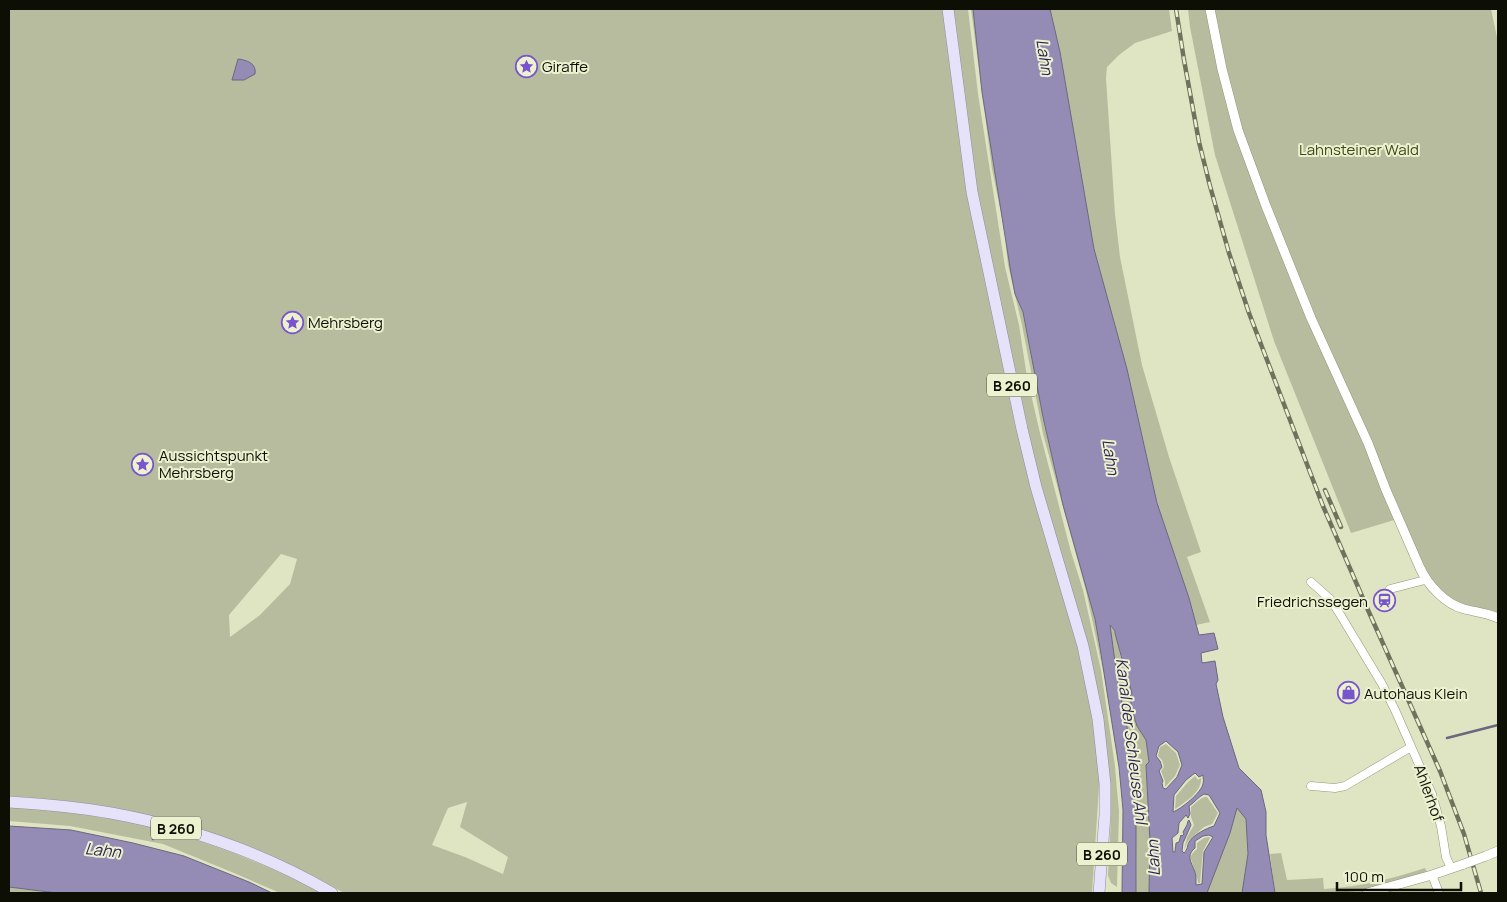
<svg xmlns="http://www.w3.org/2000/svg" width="1507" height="902" font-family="Manrope,sans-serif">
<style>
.green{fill:#b7bc9f;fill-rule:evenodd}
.water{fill:#948cb4;stroke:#6c6680;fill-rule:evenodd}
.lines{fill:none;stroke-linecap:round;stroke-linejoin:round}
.stream{stroke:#6c6680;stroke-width:2.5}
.minor-casing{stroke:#909676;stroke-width:9}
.tertiary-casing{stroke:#909676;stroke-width:10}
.primary-casing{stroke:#908ca1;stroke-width:12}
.minor{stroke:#fff;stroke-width:8}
.tertiary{stroke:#fff;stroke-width:9}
.primary{stroke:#e6e2f9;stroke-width:11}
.rail-casing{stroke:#6f735e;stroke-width:4.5}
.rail{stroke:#ecf2d0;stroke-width:2.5;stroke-dasharray:8;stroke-linecap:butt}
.tertiary-bridge-casing{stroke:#909676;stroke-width:10;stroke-linecap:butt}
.tertiary-bridge{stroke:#fff;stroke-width:9}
.labels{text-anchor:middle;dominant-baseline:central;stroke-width:4;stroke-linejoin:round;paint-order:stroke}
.shield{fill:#ecf2d0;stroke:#505342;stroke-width:1}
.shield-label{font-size:14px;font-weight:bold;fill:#0d0f05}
.poi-label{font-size:15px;fill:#0d0f05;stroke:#ecf2d0;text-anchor:start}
.park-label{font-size:15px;fill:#414715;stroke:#ecf2d0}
.street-label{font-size:15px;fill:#0d0f05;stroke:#ecf2d0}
.water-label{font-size:16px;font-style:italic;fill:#2f1f52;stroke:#ecf2d0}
</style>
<rect width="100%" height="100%" fill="#dfe5c3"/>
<path class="green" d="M9,9H944L961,150L1087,683L1099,767V787L1092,893H344L323,881L284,863L139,814L56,800L9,796ZM238,59L255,74L244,80H232ZM281,554L297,559L290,584L260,615L230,637L229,615ZM467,802L460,827L508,857L503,874L465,857L432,845L448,808Z
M951,9H968L978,94L1005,267L1019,325L1027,377L1040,433L1071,552L1083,590L1101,670L1115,766L1117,790L1119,811L1117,887L1111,883L1108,875L1111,818L1110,781L1033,459L974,180Z
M971,9H973L982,92L1011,273L1015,294L1023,312L1043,417L1063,505L1095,619L1103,671L1086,591L1043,434L1022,325L1008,265L1004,228L992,169Z
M1050,9H1169L1172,31L1135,43L1119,55L1107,67L1106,78L1115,214L1120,257L1142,365L1169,457L1201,552L1187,557L1210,622L1196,625L1189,598L1157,503L1127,369L1094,249L1060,52Z
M1188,9H1491L1498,42V615L1464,607L1441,591L1430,577L1401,518L1351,533L1274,341L1215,155L1190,27Z
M1109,625L1115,631V633L1123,666L1127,673L1132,693L1137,726L1146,740L1149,763L1146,765L1150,842L1149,893H1136C1137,838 1135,784 1127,730C1122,695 1112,660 1109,625Z
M1166,744L1176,753L1180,765L1175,776L1165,787V781L1161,771L1164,767L1162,760L1158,756L1160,747Z
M1195,776L1198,780L1201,778C1202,792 1185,802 1175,809L1176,796L1188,782Z
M1205,797H1207L1218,813L1212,824L1204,827L1188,841L1184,850L1187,837L1194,825L1191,817V807C1196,803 1199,799 1205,797Z
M9,806C42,809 75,812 107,818C182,830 255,859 323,893H280L234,873L163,844L70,826L9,821Z
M1237,808L1246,819L1248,854L1242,893H1207L1230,833Z
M1209,837L1210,838L1203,851L1200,883H1198C1198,875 1190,861 1191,856C1192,853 1195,851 1197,849V843L1204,838Z
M1281,853L1287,880L1323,878L1324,889C1359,887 1391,879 1425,868L1427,872C1403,879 1380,887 1356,891C1328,895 1302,892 1275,892L1270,854Z
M9,887L16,888L57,893H9Z"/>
<path class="water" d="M973,9H1050L1060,52L1094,249L1127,369L1157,503L1189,598L1199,635L1214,633L1218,649L1201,653L1202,663L1215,661L1218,680L1216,684L1223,717L1239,768L1261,790L1266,812V835L1275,893H1242L1248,854L1246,819L1237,808L1230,833L1207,893H1149L1150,842L1146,765L1149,762L1146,740L1137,726L1132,710L1130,696L1132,693C1126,673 1120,653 1115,633V631L1110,625L1118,684L1127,727L1132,771L1136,818V893H1122L1123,810L1119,767L1100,648L1095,619L1063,505L1043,417L1023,312L1015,294L1011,273L982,92ZM1166,741L1178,752L1182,765L1177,777L1166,789L1163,788L1162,783L1163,781L1159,771L1162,767L1160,761L1156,756L1159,746ZM1195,773L1199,777L1203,775C1203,778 1204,781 1203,784C1201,793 1181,809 1173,812L1174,795L1186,780ZM1204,794L1209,795L1220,813L1214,826C1207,828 1193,835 1189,842C1187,846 1188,849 1184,853L1182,851L1183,843L1191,825L1189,820L1188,821L1187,825L1183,832L1184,834L1182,836L1181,835L1179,842L1176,843L1175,852H1173L1172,838L1178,833L1179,823L1186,815L1188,818L1190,814L1189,806C1195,802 1198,797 1204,794ZM1209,835L1213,837L1204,852L1202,884L1196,885C1196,882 1196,879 1196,876C1194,865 1184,857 1195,848V841L1203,836Z
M238,59C246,60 257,63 255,74L244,80H232Z
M9,826L71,830L133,843L184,856L249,882L272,893H57L9,887Z"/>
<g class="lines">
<path class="stream" d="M1447,738L1498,725
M153,839L156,831"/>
<defs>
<path id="minor" d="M1311,582L1330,599L1338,611L1382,684L1395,710L1432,794L1441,826L1446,857L1451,868
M1390,589L1425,580
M1311,786L1335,788L1345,786L1411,747
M1432,875L1439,893"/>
<path id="tertiary" d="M1210,9L1222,69L1238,130L1266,206L1311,318L1368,443L1386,490L1420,568C1428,585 1445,604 1464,609C1476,612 1487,613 1498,618
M1486,856L1498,851
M1367,893L1432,875L1464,864"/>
<path id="primary" d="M948,9L972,192L1022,429L1036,487L1083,646L1098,719L1105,784V815L1099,893
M9,802C43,804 77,807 111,813C188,827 265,854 332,893"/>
</defs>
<use href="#minor" class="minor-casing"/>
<use href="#tertiary" class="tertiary-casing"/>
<use href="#primary" class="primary-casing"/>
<use href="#minor" class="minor"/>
<use href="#tertiary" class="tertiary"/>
<use href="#primary" class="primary"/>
<defs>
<path id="rail" d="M1176,9L1184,60L1199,142L1210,186L1229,253L1249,313L1323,506L1368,610L1440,771L1464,834L1481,893
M1325,490L1341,527"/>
</defs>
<use href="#rail" class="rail-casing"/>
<use href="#rail" class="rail"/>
<defs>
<path id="tertiary-bridge" d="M1464,864L1486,856"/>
</defs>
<use href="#tertiary-bridge" class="tertiary-bridge-casing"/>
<use href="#tertiary-bridge" class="tertiary-bridge"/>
</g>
<defs>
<symbol id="sight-ring" viewBox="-11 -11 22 22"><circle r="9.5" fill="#ecf2d0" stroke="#7a54cd" stroke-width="1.5"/><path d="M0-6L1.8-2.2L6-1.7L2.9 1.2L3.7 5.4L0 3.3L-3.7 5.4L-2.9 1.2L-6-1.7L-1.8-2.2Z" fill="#7a54cd"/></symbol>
<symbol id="station-ring" viewBox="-11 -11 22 22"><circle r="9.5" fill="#ecf2d0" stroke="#7a54cd" stroke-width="1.5"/><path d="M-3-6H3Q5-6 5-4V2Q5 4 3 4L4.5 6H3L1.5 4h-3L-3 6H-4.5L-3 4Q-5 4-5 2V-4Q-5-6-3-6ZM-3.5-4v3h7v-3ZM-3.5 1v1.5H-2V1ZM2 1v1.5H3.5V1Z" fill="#7a54cd"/></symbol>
<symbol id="shop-ring" viewBox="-11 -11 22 22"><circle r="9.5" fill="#ecf2d0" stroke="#7a54cd" stroke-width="1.5"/><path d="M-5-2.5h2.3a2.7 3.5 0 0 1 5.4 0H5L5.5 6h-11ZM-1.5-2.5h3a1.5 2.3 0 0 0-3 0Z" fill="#7a54cd"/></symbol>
</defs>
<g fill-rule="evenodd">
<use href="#sight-ring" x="514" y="54" width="25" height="25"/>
<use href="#sight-ring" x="280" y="310" width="25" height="25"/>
<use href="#sight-ring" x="130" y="452" width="25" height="25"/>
<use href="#station-ring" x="1372" y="588" width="25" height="25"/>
<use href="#shop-ring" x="1336" y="680" width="25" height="25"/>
</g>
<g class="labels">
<g class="shield">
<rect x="987" y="373.5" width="50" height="23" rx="4"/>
<rect x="151" y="816.5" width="50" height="23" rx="4"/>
<rect x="1077" y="842.5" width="50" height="23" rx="4"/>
</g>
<g class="shield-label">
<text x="1012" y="385">B 260</text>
<text x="176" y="828">B 260</text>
<text x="1102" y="854">B 260</text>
</g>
<g class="poi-label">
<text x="542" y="66">Giraffe</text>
<text x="308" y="322">Mehrsberg</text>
<text x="159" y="455">Aussichtspunkt<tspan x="159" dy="17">Mehrsberg</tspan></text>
<text x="1368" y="601" text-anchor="end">Friedrichssegen</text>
<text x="1364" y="693">Autohaus Klein</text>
</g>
<g class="park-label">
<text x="1359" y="149">Lahnsteiner Wald</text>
</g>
<g class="street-label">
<text transform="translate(1429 793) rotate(70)">Ahlerhof</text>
</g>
<g class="water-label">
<text transform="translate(1045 57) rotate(81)">Lahn</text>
<text transform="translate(1111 457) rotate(81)">Lahn</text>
<text transform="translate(1132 741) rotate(83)">Kanal der Schleuse Ahl</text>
<text transform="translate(103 850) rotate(6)">Lahn</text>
<text transform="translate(1153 858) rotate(-93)">Lahn</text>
</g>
</g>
<rect width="1507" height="902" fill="none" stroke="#0d0f05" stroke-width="20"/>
<path d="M1337 882v8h124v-8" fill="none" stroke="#0d0f05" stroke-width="2.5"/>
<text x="1344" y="882" font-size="15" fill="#0d0f05" stroke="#ecf2d0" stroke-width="4" paint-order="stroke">100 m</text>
</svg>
